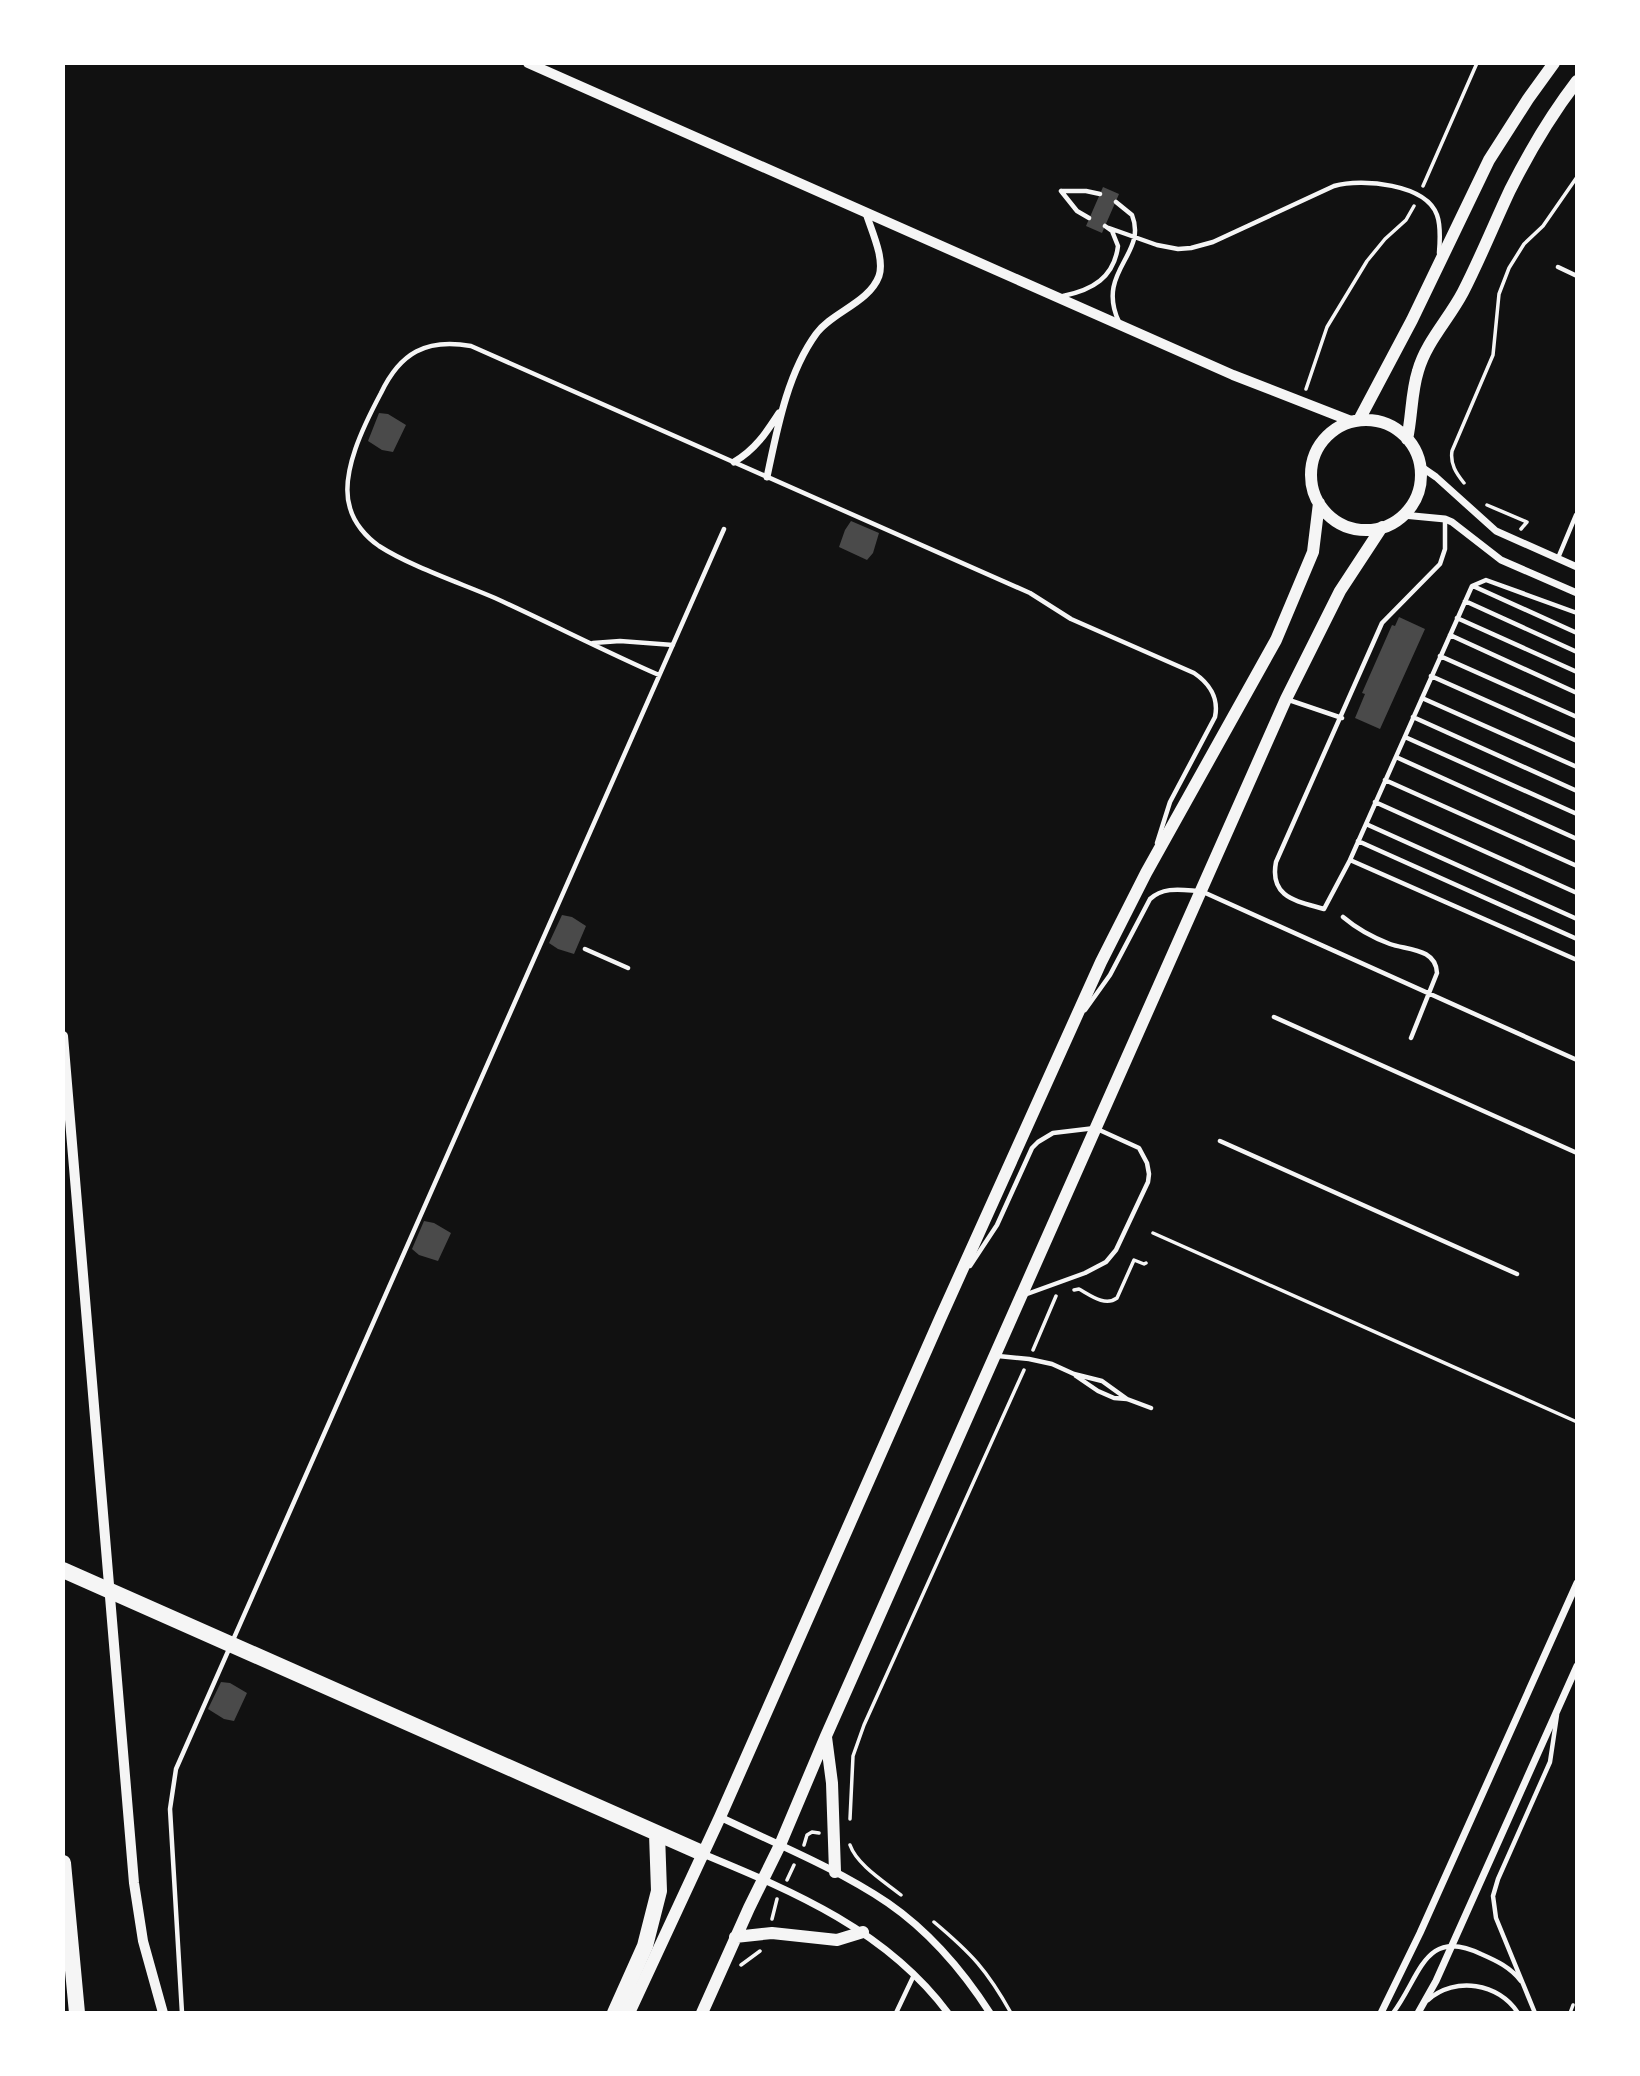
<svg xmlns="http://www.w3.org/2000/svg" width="1640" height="2076" font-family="'Varela Round',sans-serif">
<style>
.building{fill:#4a4a4a}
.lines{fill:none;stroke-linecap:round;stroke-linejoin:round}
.path{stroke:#f5f5f5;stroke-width:3.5}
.service{stroke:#f5f5f5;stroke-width:4.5}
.minor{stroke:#f5f5f5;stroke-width:7}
.tertiary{stroke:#f5f5f5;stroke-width:10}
.primary{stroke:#f5f5f5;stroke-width:12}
.motorway{stroke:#f5f5f5;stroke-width:16}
</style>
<rect width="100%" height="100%" fill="#111"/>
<path class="building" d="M1103,187L1119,194L1102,233L1086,226Z
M379,413L388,414L406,425L393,452L382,450L368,441Z
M851,521L879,533L873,553L867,560L839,547L845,530Z
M1399,617L1425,629L1380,729L1355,718L1365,694L1362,693L1392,625L1395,626Z
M562,915L572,917L586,926L574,954L558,949L549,943Z
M424,1221L434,1223L451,1233L438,1261L419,1255L412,1249Z
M221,1682L230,1683L247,1693L234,1721L224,1719L208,1709Z"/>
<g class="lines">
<path class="path" d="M1423,186L1477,63
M1306,389L1327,327L1367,261L1385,239L1406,220L1414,206
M1464,483C1456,473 1450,464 1452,451L1493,355L1499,294L1509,268L1524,244L1543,226L1577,177
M1487,505L1527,522L1521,529
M1153,1233L1577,1422
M1074,1290L1079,1289C1090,1295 1105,1307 1117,1298L1134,1260L1144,1264L1146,1263
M1033,1350L1056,1296
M850,1819L853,1756L864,1725L1024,1370
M804,1845L807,1835L812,1832L819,1833
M850,1845C857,1865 885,1882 901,1895
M787,1880L794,1865
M772,1919L777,1899
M934,1922C972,1954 987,1970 1011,2013
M741,1965L760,1951
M1570,2013L1573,2005"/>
<path class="service" d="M1061,191L1077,211L1089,218
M1061,191H1086L1100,194
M1116,202L1132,215C1148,255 1095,271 1119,322
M1109,228L1157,245L1178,249L1191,248L1213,242L1334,186C1362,178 1426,184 1437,215C1441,226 1440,241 1439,253
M1558,267L1577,276
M1063,296C1092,290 1114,278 1118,246L1112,231L1105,226
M1445,520V549L1440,564L1382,623L1276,862C1269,898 1297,901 1324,909L1350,860L1472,586L1486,580L1577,613
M1558,558L1576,515
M1473,586L1577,633
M1465,601L1577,652
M1457,618L1577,672
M1450,635L1577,693
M593,643L620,641L673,645
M1440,656L1577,717
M659,675C604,651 550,623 495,598C460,583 410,566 379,546C366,537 354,523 350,508C339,474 365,423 381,393C400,353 426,338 471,346L1030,593L1071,619L1194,673C1209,683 1219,698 1215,717L1170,802L1157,843
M1431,676L1577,741
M1422,698L1577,767
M1286,699L1342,718
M1413,717L1577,791
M1405,737L1577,814
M1396,757L1577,839
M1385,780L1577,866
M1375,802L1577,893
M1366,824L1577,919
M1358,841L1577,939
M1350,860L1577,960
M1343,917C1356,928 1374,938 1390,944C1407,950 1436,948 1437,973L1411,1038
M585,949L628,968
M1085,1010L1110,975L1150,899C1164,886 1182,890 1201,891L1577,1060
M1274,1017L1577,1153
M1220,1141L1517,1274
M970,1266L997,1225L1032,1148L1038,1142L1053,1133L1095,1128L1139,1148L1147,1163L1149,1174L1148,1182L1116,1250L1106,1262L1085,1273L1027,1294
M998,1356L1029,1359L1052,1364L1074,1374L1102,1381L1127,1399
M1076,1376L1098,1391L1114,1398L1127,1399L1151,1408
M1428,2000C1455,1976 1499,1983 1518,2013
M182,2013L170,1809L176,1769L724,529
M896,2013L914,1975
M1393,2013C1420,1978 1424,1926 1481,1954C1497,1961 1510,1967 1521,1981
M1535,2013L1496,1918L1493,1896L1498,1879L1550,1762L1557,1715"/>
<path class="minor" d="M734,462C755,450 766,433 779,413
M1420,466L1436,477L1496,531L1577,567
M767,477C777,430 787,374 816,334C832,312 869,303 879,276C885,258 871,230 866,213
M1403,515L1445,519L1452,522L1501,560L1577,593
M720,1817C776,1844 836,1868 888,1903C930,1932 963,1971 990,2013
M703,1854C795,1892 887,1931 948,2013
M1381,2013L1420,1933L1577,1583
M1418,2013L1436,1981L1577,1666"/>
<path class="tertiary" d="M528,63L1233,375L1351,421
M63,1036L134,1883L143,1941L163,2013"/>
<path class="primary" d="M1359,420L1412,320L1489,160L1528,99L1554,63
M1311 475a55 55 0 1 1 110 0a55 55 0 1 1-110 0Z
M1407,439C1412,417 1411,393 1418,371C1426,342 1449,319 1463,292C1480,259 1494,224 1510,190C1529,152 1551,115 1577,81
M826,1737L832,1783L835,1872
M735,1937L772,1933L837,1940L863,1932
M629,2013L720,1817L940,1319L1101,962L1146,873L1276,640L1313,552L1319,503
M702,2013L749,1908L780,1845L826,1736L1286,699L1340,591L1382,527"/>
<path class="motorway" d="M63,1570L702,1853
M63,1863L77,2013
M615,2013L645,1946L659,1891L657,1834"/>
</g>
<rect width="1640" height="2076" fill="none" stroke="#ffffff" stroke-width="130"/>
</svg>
